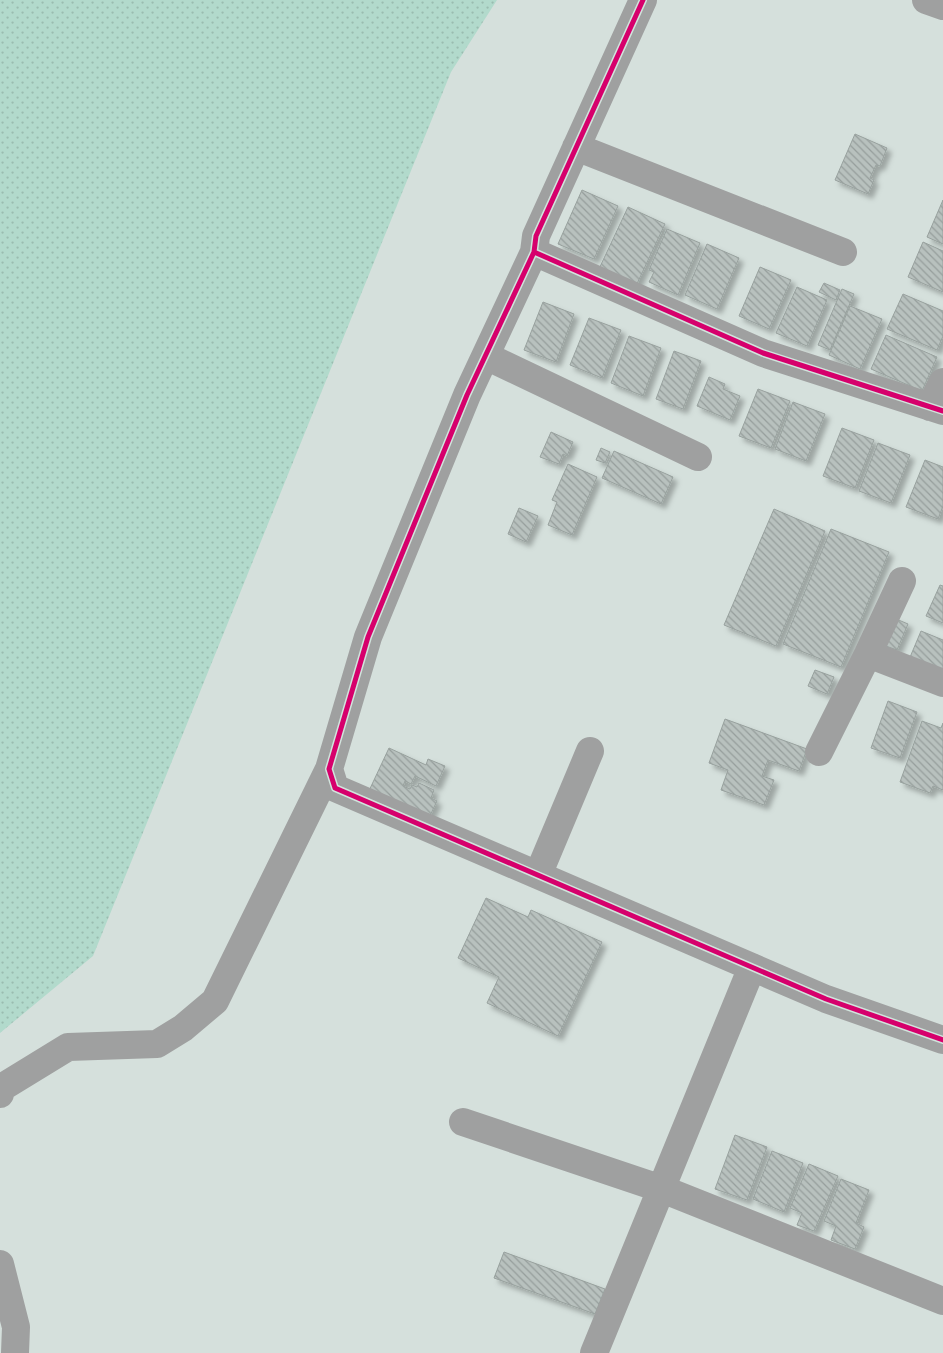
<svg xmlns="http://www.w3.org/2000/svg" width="943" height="1353" font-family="Inter,sans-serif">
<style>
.grass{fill:url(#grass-dots)}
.building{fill:url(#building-back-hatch);stroke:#98a19e;filter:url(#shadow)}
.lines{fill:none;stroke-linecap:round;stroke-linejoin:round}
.minor{stroke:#9fa0a0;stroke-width:28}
.cycleway-casing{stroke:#d1e4dd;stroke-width:8}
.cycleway{stroke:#d6006c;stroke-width:5}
</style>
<defs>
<pattern id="grass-dots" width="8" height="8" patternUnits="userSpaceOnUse" patternTransform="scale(1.25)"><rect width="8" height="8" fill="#b2dacc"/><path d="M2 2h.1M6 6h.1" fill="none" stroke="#9abcb0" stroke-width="1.8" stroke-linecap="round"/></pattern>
<pattern id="building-back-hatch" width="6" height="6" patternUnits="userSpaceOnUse" patternTransform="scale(1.25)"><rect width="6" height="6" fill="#b8c1be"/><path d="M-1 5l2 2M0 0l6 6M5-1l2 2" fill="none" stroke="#969e9c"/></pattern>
<filter id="shadow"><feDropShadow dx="4.5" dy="4.5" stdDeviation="2.5" flood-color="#0004"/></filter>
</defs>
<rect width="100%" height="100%" fill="#d5e0dc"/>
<path class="grass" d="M0,0H497L451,72L93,956L0,1033Z"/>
<path class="building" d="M855,134L887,148L880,166L876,165L870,178L874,180L868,194L835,180Z
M582,190L618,206L594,259L558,244Z
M943,200V244L927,237Z
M628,207L665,224L635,288L598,271Z
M667,229L700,243L678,295L649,282L654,272L649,270Z
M923,242L943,251V292L908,277Z
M707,244L739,258L717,309L685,295Z
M760,267L791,280L769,329L739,316Z
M824,283L840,290L836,300L819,292Z
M797,287L827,300L807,346L776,333Z
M842,289L854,294L830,350L818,345Z
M903,294L943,311V336L937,350L887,329Z
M543,302L574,314L556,362L524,350Z
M850,306L882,319L860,369L829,355Z
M589,318L621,330L602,378L570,365Z
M886,335L937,357L922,391L871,369Z
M629,336L661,348L643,396L611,383Z
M674,351L701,361L683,409L656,399Z
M709,377L725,384L723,389L740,396L730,420L697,406Z
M758,389L790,401L771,448L739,436Z
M793,402L825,414L806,461L775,449Z
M842,428L874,440L855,488L823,476Z
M551,432L573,442L567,456L563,454L559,464L540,457Z
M878,443L910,455L891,503L859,491Z
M601,448L610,452L605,463L596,460Z
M614,451L673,477L661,504L602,478Z
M925,460L943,467V506L938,519L906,507Z
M568,464L597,477L572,535L548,525L557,502L552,500Z
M519,508L538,516L526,542L508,534Z
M774,509L825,531L776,646L724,625Z
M831,529L889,552L841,667L783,644Z
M940,585L943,586V623L926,616Z
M894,618L908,624L897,650L883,645Z
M921,631L943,640V676L908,662Z
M815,670L834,677L827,694L808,686Z
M888,701L917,712L900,758L871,748Z
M725,719L807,749L799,771L768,760L762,776L774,780L764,805L721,790L728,770L709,763Z
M922,721L941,728L943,723V790L933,786L930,793L900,782Z
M389,748L426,765L428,759L445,766L436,786L415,776L411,784L405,781L403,786L410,789L412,785L417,787L419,783L434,790L431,798L437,801L427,822L367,795Z
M486,898L528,917L531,910L602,942L558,1036L487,1003L499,977L458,958Z
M735,1135L767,1147L747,1200L715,1189Z
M772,1151L803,1163L784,1212L753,1199Z
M809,1164L838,1176L814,1231L797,1225L802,1213L790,1208Z
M841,1179L869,1190L856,1223L864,1227L855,1249L831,1240L836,1226L824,1221Z
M504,1252L605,1289L595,1314L494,1278Z"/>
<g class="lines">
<path class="minor" d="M643,0L536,236L534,252L763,353L943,411
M926,0L943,6
M576,147L843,252
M534,252L467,395L368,637L329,769L335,788L826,999L943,1040
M486,356L698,457
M930,407L943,382
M868,654L943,683
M819,752L868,654L902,581
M538,875L590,751
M0,1094L1,1088L68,1047L157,1044L183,1028L215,1001L329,769
M463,1122L662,1189L943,1301
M0,1264L16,1327L15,1353
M594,1353L752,967"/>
<defs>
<path id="cycleway" d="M643,0L536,236L534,252L763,353L943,411
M534,252L467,395L368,637L329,769L335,788L826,999L943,1040"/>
</defs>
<use href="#cycleway" class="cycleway-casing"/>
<use href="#cycleway" class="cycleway"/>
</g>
</svg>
